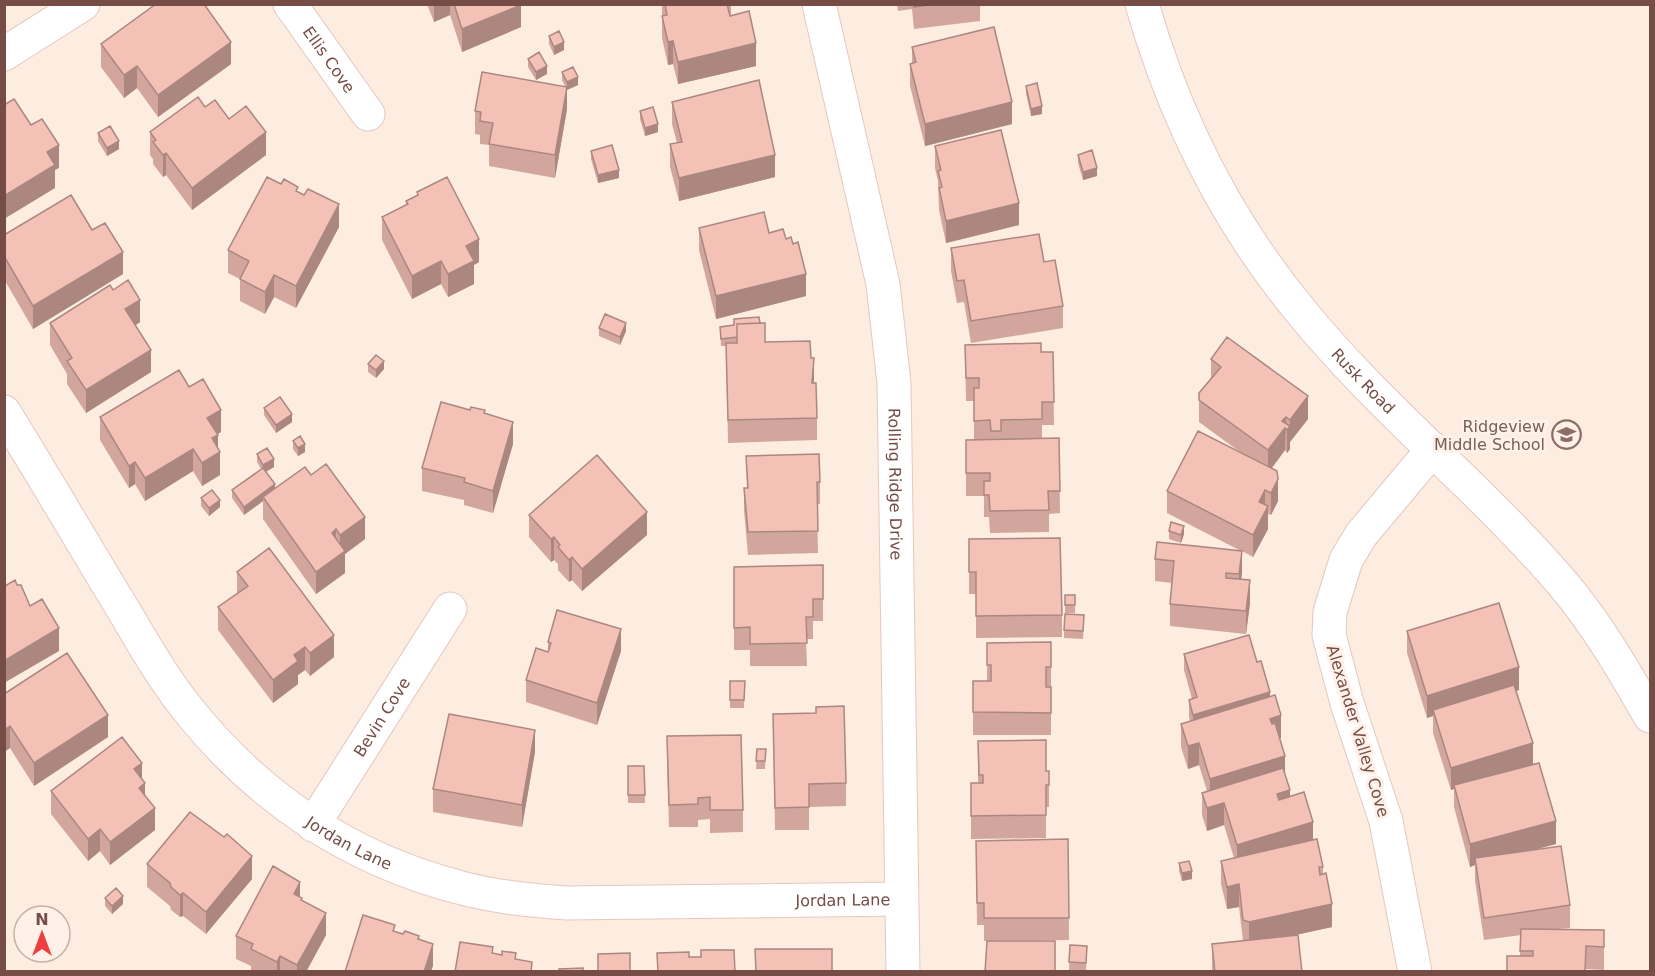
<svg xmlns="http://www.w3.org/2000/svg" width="1655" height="976" font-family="'DejaVu Sans',sans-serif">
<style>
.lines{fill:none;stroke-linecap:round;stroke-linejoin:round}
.street-casing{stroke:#e4c8bf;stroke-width:35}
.street{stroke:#fff;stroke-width:33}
.wall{fill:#d2a69d}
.shaded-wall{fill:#ab8780}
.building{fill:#f4c1b7;stroke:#ab8780;stroke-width:1.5}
.labels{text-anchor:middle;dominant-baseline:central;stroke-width:6;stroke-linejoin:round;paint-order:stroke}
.street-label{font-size:16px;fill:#764c46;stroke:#fff1e8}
.education-label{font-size:16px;fill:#785e54;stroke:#fff1e8;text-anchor:end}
</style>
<rect width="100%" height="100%" fill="#fdece0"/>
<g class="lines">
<defs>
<g id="street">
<path id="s1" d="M290,4L368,114"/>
<path id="s2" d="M819,4L883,284L894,383L903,972"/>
<path id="s3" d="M1142,4C1174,116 1225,219 1299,309C1379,408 1480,487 1563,584C1597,624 1624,671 1650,716"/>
<path d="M4,54L83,4"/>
<path id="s4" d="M4,412C39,469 73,526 107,583C134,626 158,673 190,712C260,799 351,859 458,887C493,897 530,900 566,903L901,899"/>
<path id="s5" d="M313,825L450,609"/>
<path d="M1415,972L1386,821L1347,703L1329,635L1330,612L1346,560L1361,535L1433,449"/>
</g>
</defs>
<use href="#street" class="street-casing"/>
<use href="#street" class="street"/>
</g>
<path class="wall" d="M427,4H521V27L462,52L450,15L434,22Z
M662,4H731V16L756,66L678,84L673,64L668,65L662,38Z
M897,4H980V21L914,29L912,9L898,11Z
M549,36L564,50L554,55L549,44Z
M101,44L231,64L158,117L137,88L124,98L101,67Z
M912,47L1012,124L925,146L910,86V64L912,63Z
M528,59L547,74L536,80L528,67Z
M562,72L578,85L567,90V109L555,178L489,166V145L480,144V135L475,134V111L565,86L562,80Z
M1026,86L1042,114L1031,116L1026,94Z
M672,102L775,177L679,201L670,167V144L677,143L672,124Z
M205,107L229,119L266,155L192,210L166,175L163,177L153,164V159L150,155V132Z
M640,111L658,132L645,136L640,119Z
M98,133L119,149L107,156L98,141Z
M935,146L1019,225L946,243L939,210L938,181L935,168Z
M591,151L619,178L598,183L591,159Z
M1078,155L1097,176L1083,180L1078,163Z
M281,184L298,192L339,227L296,308L274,297L265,314L240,301V279L228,273V250Z
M417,192L479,262L474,265V284L448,297L441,284L412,299L382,240V217L406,205V201L417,196Z
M699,228L769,233L786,239L793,244L806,296L716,319L699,250Z
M92,230L123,274L33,329L4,279V235Z
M951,248L1044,262L1063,306V328L971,343L964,302L957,303L951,271Z
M113,290L140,322L136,325L151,372L86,413L67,384V374L50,345V323Z
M760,323L765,342L811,358L817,418V440L728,443L726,346H721L720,327Z
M599,328L626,331L620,345L599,336Z
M965,345L1041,352H1053L1054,425H1042V439L1059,438L1060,513L1049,514V532L990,533L989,517H984V496H966V440H974V401H966Z
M1211,359L1308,419L1290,442V449L1287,453L1285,450L1272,468L1278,501L1271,515L1268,514V529L1253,557L1242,551L1241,579L1250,603L1246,634L1170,626V604L1172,583L1155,581V559L1241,551L1167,513V491L1240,452L1199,422V393L1211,378Z
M368,364L384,369L376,378L368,372Z
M189,387L221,432L217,434L220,475L202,486L193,471L145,501L135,484L129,488L100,440V417Z
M264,408L292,422L276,433L264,415Z
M470,410L485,414L513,444L493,513L464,505V500L422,491V468Z
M293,441L305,452L298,456L293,449Z
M257,454L274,467L266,472L275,488L311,475L365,539L345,554V573L316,594L263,519V501L244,515L232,498V490L261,469L257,462Z
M746,456L820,482V504H817L818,553L748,555L744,510V488H747Z
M201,498L220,507L209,516L201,506Z
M529,515L647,535L582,591L572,580L569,582L558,570V564L554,560L551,562L529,537Z
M1169,531L1184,534L1181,543L1169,539Z
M969,539L1062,615V637L976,638V594H969Z
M823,565V621H813V639H806L807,666H750V650H734V567Z
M237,572L334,657L310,676L305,670L298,675V684L273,703L218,630V607L237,593Z
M1065,595H1075V613H1065Z
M1084,622L1083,639L1064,638V630Z
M1407,631L1519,690L1516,691L1533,764L1556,844L1532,850L1570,905V928L1558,929L1604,930V970L1586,969L1520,956L1521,935L1484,940L1475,881V865L1470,867L1454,807V789L1451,790L1433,733V716L1427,718L1407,653Z
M548,642L621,651L597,725L526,702V680L548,652Z
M1051,642V735H973V681H987V643Z
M1184,654L1257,662L1270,697L1281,738H1280L1285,774L1290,796L1313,840L1323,867V874L1332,927L1291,936L1302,972H1212V944L1243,941L1239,907L1227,909L1221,884V861L1234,858L1224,825L1207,831L1202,815V793L1207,791L1199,765L1188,769L1181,747V724L1190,722L1189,716V700L1192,699L1184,670Z
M730,681H745L744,708H730Z
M4,694L108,737L34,786L10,748L4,752Z
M773,714L846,783V806L809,807V830H775Z
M978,741L1046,771H1049V807H1046V838L971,839V783H978Z
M757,749H766L765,769H756Z
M535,752L522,827L433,812V789Z
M667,758L743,810V832L710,833V819L698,820V827H669Z
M628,766H644L645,803H628Z
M142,779L145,796L155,830L110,865L100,851L88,861L51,814V791Z
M1068,839L1069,940L984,941V925H977L976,841Z
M1179,863L1192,879L1182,881L1179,871Z
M147,864L252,879L206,934L183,916L180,917L171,910L170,906L147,887Z
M300,897L326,935L306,972L251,971V966L236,959V936Z
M105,898L123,904L112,914L105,906Z
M1070,945L1087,946L1086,971L1069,970Z"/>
<path class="shaded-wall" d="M434,4H450V15L434,22Z
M521,5V27L462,52V29Z
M673,41V64L668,65V42Z
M231,42V64L158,117V95Z
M564,42V50L554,55V47Z
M756,43V66L678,84V62Z
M137,66V88L124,98V75Z
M547,66V74L536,80V72Z
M578,77V85L567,90V109L555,178V155L567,87V82Z
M1012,102V124L925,146V124Z
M1042,106V114L1031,116V109Z
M658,124V132L645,136V128Z
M266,132V155L192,210V188Z
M119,141V149L107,156V148Z
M59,145V168L55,170V188L4,219V196L47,152Z
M166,153V175L163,177V155Z
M775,155V177L679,201V178Z
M1097,168V176L1083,180V172Z
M619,170V178L598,183V175Z
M1019,203V225L946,243V221Z
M339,204V227L296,308V286Z
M479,239V262L474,265V284L448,297V274L466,246Z
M123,252V274L33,329V306Z
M441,261V284L412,299V276Z
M806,274V296L716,319V296Z
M274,275V297L265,314V292Z
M140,300V322L125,332V309Z
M626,323V331L620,345V337Z
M151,350V372L86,413V390Z
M814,358V380L812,406V383Z
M384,361V369L376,378V370Z
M1308,396V419L1290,442V420Z
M221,410V432L207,440V418Z
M292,414V422L276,433V425Z
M1286,417L1285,450L1268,473V450L1282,421Z
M513,422V444L493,513V491Z
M1290,426V449L1287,453V430Z
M218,435V454L220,452V475L202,486V463L212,438Z
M305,444V452L298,456V448Z
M193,449V471L145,501V478Z
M274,459V467L263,473V465Z
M135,462V484L129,488V466Z
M1278,479V501L1271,515V493Z
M275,484V492L263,497V501L244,515V507Z
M1265,490V512L1268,506V529L1253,557V535L1259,502Z
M220,500V507L209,516V508Z
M647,512V535L582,591V569Z
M365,517V539L345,554V573L316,594V572L340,554V535Z
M1184,526V534L1181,543V535Z
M336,529V552L332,533Z
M554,537V560L551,562V539Z
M1242,551V573L1239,597V574Z
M572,557V580L569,582V560Z
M1250,580V603L1246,634V611Z
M59,628V651L4,683V661Z
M621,629V651L597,725V703Z
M334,635V657L310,676V653Z
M305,647V670L298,675V684L273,703V680L294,655Z
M1519,667V690L1434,716L1433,710V716L1427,718V696Z
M1270,692V708L1193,731V715Z
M108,715V737L34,786V763Z
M1281,715V738L1270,741V719Z
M10,726V748L4,752V730Z
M535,730V752L522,827V805Z
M1199,743V765L1188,769V746Z
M1533,743V766L1454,785V789L1451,790V768Z
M1285,756V778L1210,802V779Z
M142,763V785L134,769Z
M145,783V806L139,788Z
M1290,790V812L1277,816V794Z
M1224,803V825L1207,831V808Z
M155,808V830L110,865V842Z
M1556,821V844L1476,865L1475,858V865L1470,867V844Z
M1313,822V845L1237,868V845Z
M100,829V851L88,861V839Z
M252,856V879L206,934V912Z
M1192,871V879L1182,881V873Z
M300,882V904L294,894Z
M1239,884V907L1227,909V887Z
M183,893V916L180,917V895Z
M123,896V904L112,914V906Z
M1332,904V927L1249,945V922Z
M326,913V935L306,972H297V965Z
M433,944V966L431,972H424Z
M280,956V972H277V962Z"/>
<path class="building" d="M156,4H204L231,42L158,95L137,66L124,75L101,44Z
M454,4H521V5L462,29Z
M665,4H727L730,16L749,11L756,43L678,62L673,41L668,42L662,16L667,15Z
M914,4H933L914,7Z
M994,27L1012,102L925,124L910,64L916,62L912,47Z
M559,31L564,42L554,47L549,36Z
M539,52L547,66L536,72L528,59Z
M573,67L578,77L567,82L562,72Z
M482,72L567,87L555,155L489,144L493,123L480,121L481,112L475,111Z
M759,80L775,155L679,178L670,144L682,142L672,102Z
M1037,83L1042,106L1031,109L1026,86Z
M198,97L205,107L215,100L229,119L246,106L266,132L192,188L166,153L163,155L153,142L156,140L150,132Z
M14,99L31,125L42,119L59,145L47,152L55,165L4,196V105Z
M653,107L658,124L645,128L640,111Z
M110,126L119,141L107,148L98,133Z
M1001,130L1019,203L946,221L939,188L942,187L938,171L941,170L935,146Z
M612,145L619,170L598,175L591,151Z
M1092,150L1097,168L1083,172L1078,155Z
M267,177L281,184L284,179L298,187L296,191L304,195L308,189L339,204L296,286L274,275L265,292L240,279L249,261L228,250Z
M447,177L479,239L466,246L474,261L448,274L441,261L412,276L382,217L408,204L406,201L418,195L417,192Z
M71,195L92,230L105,223L123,252L33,306L4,256V235Z
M764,212L769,233L783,229L786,239L791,237L793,244L798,242L806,274L716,296L699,228Z
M1039,234L1044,262L1055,260L1063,306L971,321L964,280L957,281L951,248Z
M128,280L140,300L125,309L151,350L86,390L67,361L72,358L50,323L110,285L113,290Z
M605,314L626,323L620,337L599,328Z
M759,317L760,323L737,324V337L721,339L720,327L734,325V319Z
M765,323V342L810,341L811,358H814L812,383H816L817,418L728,420L726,343H737V324Z
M1227,337L1308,396L1290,420L1286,417L1282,421L1290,426L1287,430L1285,428L1268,450L1199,400V393L1221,367L1211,359Z
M1041,343V352H1053L1054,402H1042V419L1001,420V431H991L990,420L974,421V388H979V378H966L965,345Z
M376,355L384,361L376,370L368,364Z
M179,370L189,387L203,379L221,410L207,418L218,435L212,438L220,452L202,463L193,449L145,478L135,462L129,466L100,417Z
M280,397L292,414L276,425L264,408Z
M441,402L470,410L471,407L485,410L484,413L513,422L493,491L464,482L465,478L422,468Z
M1198,431L1277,471L1278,479L1271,493L1265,490L1259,502L1268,506L1253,535L1167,491Z
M300,436L305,444L298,448L293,441Z
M1059,438L1060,491H1048L1049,510L990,511L989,495H984V481H990V473H966V440Z
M267,448L274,459L263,465L257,454Z
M819,454L820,482H817L818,531L748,532L744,488H748L746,456Z
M597,455L647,512L582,569L572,557L569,560L558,547L560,545L554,537L551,539L529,515Z
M326,464L365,517L340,535L336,529L332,533L345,551L316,572L263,497L305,467L311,475Z
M263,468L275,484L244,507L232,490Z
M212,490L220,500L209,508L201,498Z
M1171,522L1184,526L1181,535L1169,531Z
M1060,538L1062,615L976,616V572H969V539Z
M1157,542L1242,551L1239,574L1226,573V578L1250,580L1246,611L1170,604L1174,561L1155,559Z
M269,548L334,635L310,653L305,647L294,655L298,661L273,680L218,607L248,586L237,572Z
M823,565V599H813V617H806L807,643L750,644V627L734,628V567Z
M15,580L17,585H21L30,606L42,599L59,628L4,661V585L5,586Z
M1065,595H1075V605H1065Z
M1499,603L1519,667L1427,696L1407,631Z
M557,610L621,629L597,703L526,680L536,648L548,652L551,643L548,642Z
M1065,614L1084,615L1083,631L1064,630Z
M1249,635L1257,662L1261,661L1270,692L1193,715L1189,700L1197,697L1184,654Z
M1051,642V667H1046V687H1051V713L973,712V681H991V665H987V643Z
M67,653L108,715L34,763L10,726L4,730V694Z
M730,681H745L744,700H730Z
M1514,685L1533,743L1451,768L1433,710Z
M1275,695L1281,715L1270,719L1272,724L1275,723L1285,756L1210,779L1199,743L1188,746L1181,724Z
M844,706L846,783L809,784V807L775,808L773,714L816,713V707Z
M449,714L535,730L522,805L433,789Z
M741,735L743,810H710V797L698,798V804L669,805L667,736Z
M122,737L142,763L134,769L145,783L139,788L155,808L110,842L100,829L88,839L51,791Z
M1046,740V771H1049V785H1046V815L971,816V783H983V775H979L978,741Z
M757,749H766L765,761H756Z
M1539,763L1556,821L1470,844L1454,785Z
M628,766H644L645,795H628Z
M1283,768L1290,790L1277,794L1279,800L1304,792L1313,822L1237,845L1224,803L1207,808L1202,793Z
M190,812L224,837L227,834L252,856L206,912L183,893L180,895L171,887L170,883L147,864Z
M1068,839L1069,918H984V903H977L976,841Z
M1317,839L1323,867H1319L1320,875L1326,873L1332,904L1249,922L1243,920L1239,884L1227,887L1221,861Z
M1561,846L1570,905L1484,918L1475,858Z
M1189,861L1192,871L1182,873L1179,863Z
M273,866L300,882L294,894L302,898L301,900L326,913L297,965L280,956L277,962L251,949L253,944L236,936Z
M116,888L123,896L112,906L105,898Z
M363,915L395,925L393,931L403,934L405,931L419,936L418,939L433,944L424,972H345Z
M1521,929L1604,930V947L1586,946L1585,972H1507V956H1533V951H1520Z
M1298,935L1302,972H1215L1212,944Z
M987,941H1055V972H985Z
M460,942L493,947L492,953L502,955V951L516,953L515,959L532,962L531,972H455Z
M1070,945L1087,946L1086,963L1069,962Z
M755,949H832V972H756Z
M701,950H734L735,972H658L657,953L689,952V957H701Z
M630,953V972H598V954Z
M583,968V972H560L559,969Z"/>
<defs>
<symbol id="school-ring" viewBox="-11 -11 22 22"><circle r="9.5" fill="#fff1e8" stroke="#8d6e63" stroke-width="1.5"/><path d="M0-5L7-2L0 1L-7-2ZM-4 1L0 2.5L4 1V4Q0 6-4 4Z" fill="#8d6e63"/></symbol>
</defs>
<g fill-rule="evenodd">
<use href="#school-ring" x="1550" y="418" width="33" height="33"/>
</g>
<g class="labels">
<g class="street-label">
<text stroke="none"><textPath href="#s1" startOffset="68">Ellis Cove</textPath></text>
<text stroke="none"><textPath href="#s3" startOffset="442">Rusk Road</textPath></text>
<text stroke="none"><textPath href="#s2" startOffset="488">Rolling Ridge Drive</textPath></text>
<text stroke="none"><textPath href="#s5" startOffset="128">Bevin Cove</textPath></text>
<text transform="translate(1358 731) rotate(73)">Alexander Valley Cove</text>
<text stroke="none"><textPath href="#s4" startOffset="561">Jordan Lane</textPath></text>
<text stroke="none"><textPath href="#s4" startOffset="1065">Jordan Lane</textPath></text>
</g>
<g class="education-label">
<text x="1545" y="426">Ridgeview<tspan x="1545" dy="18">Middle School</tspan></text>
</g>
</g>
<rect width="1655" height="976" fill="none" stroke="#764c46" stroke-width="12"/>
<g transform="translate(42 934)"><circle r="28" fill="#fff1e8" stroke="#c8afa7" stroke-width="1.5"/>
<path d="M0-4.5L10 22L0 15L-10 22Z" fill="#ef3e3f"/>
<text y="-9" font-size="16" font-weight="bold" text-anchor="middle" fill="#764c46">N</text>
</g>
</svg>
